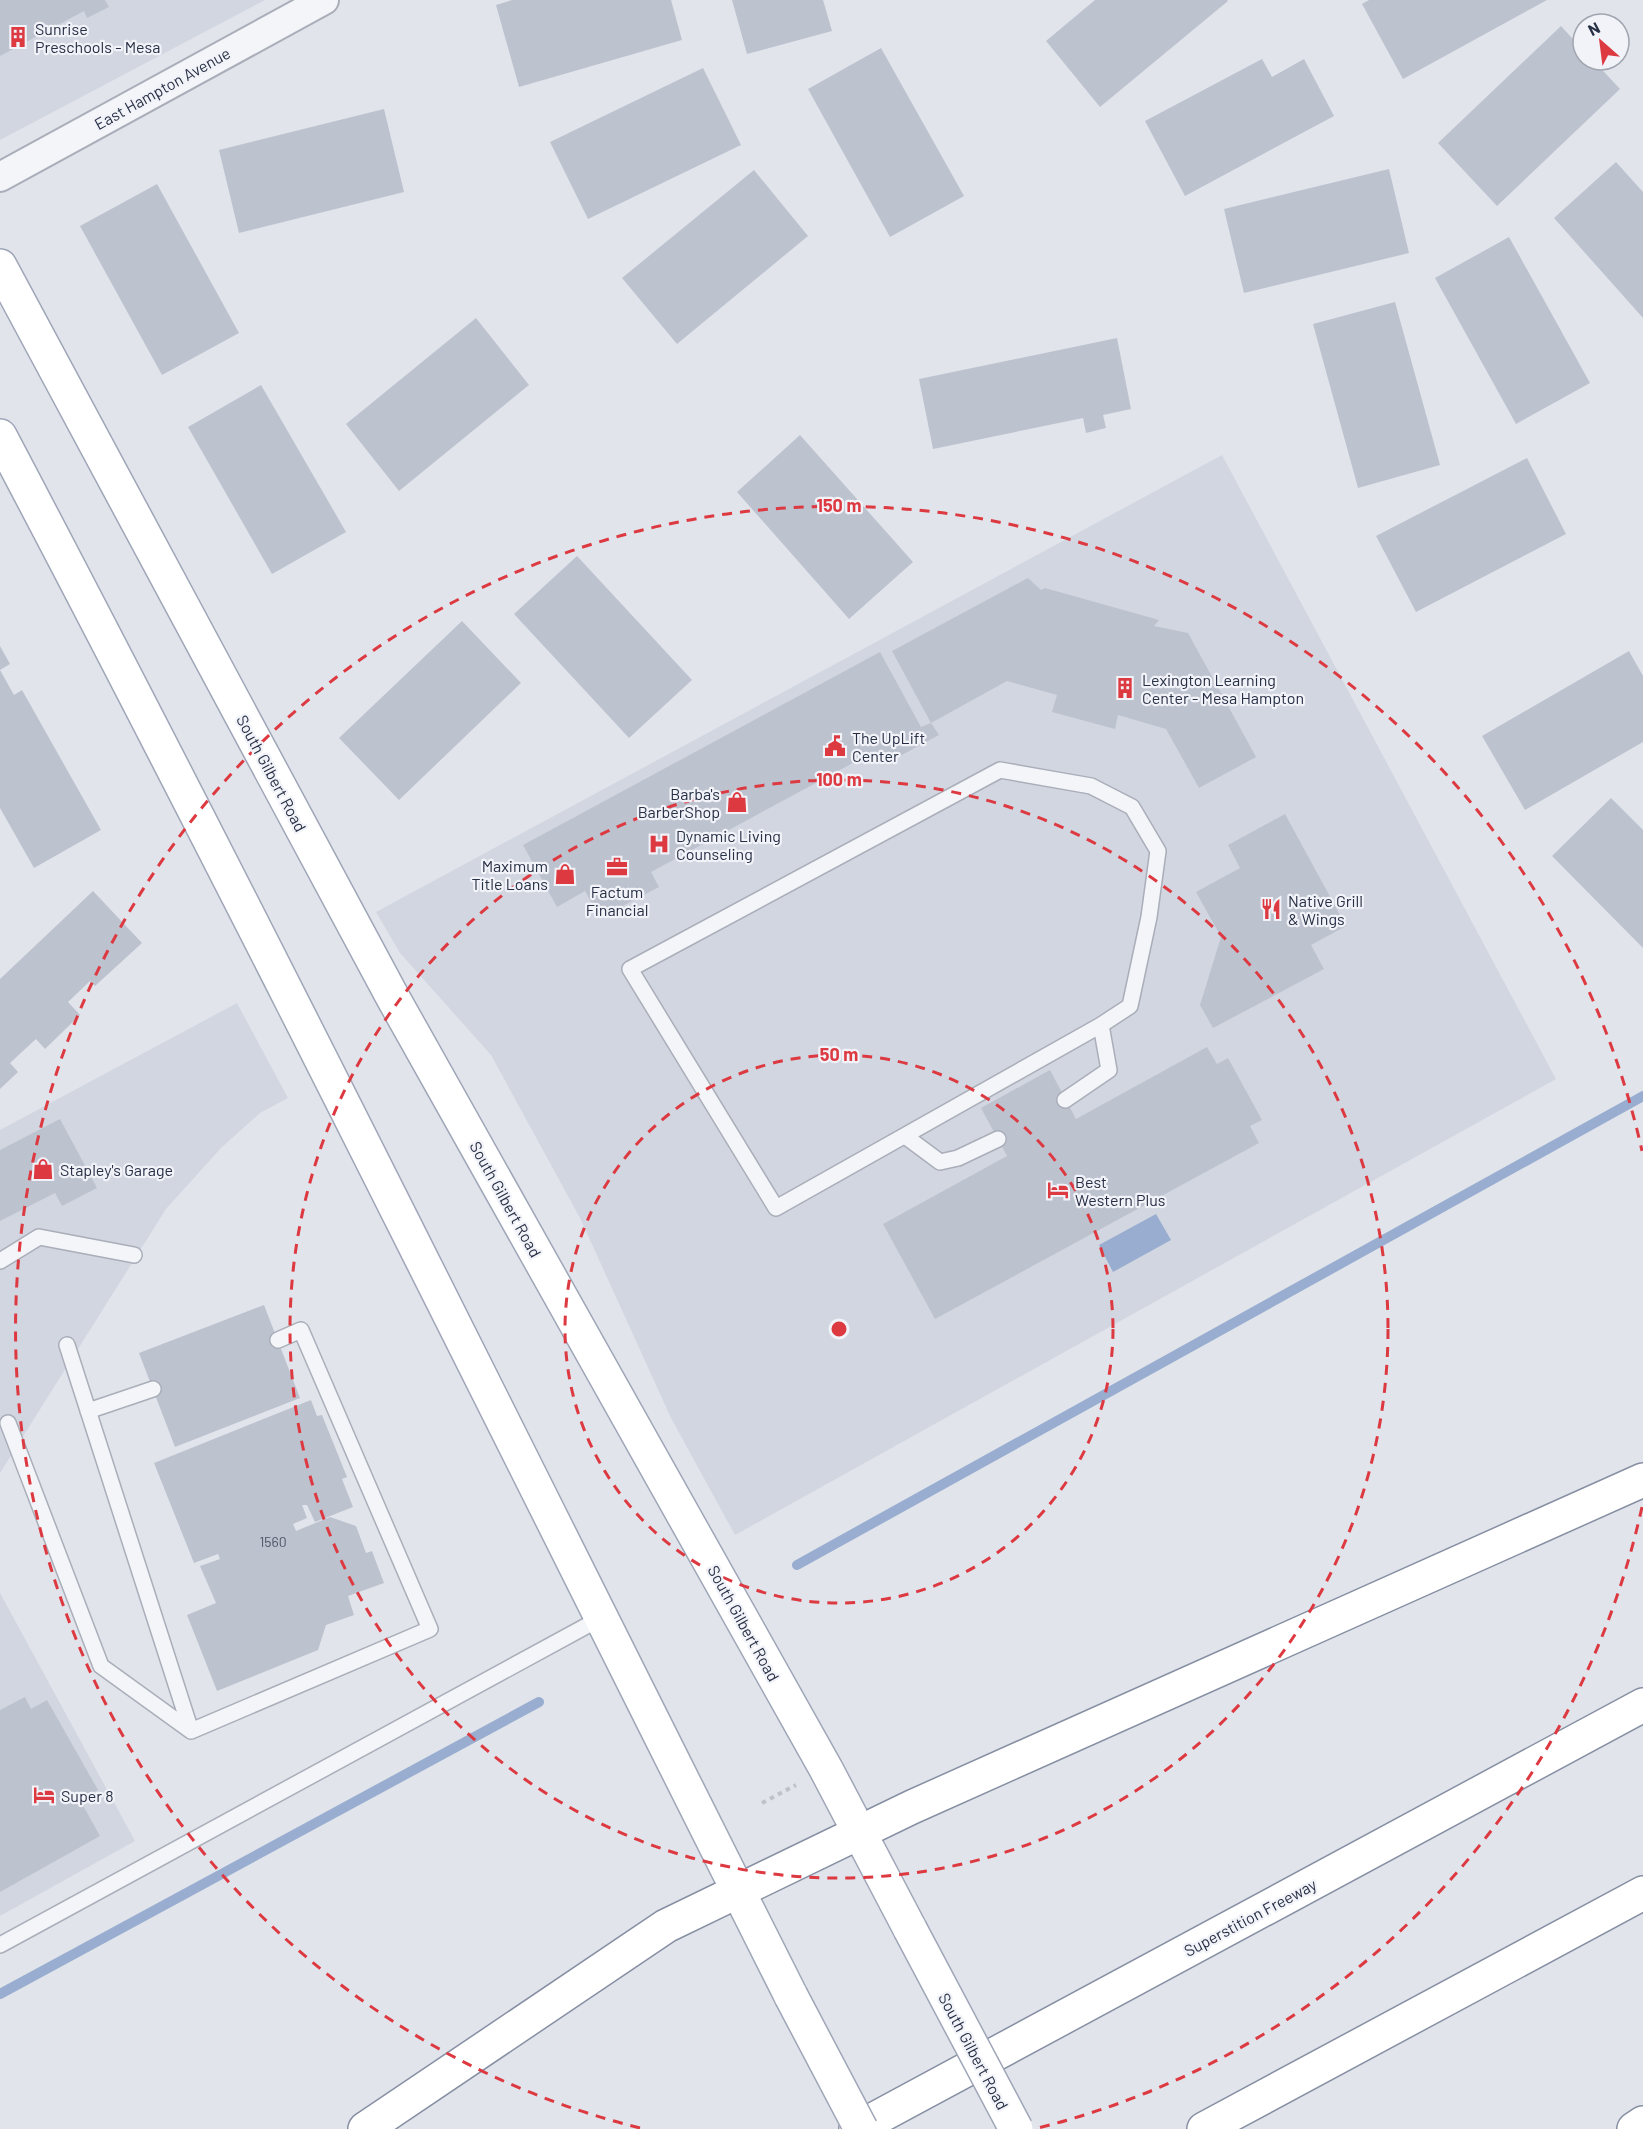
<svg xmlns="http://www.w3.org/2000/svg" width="1643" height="2129" font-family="Barlow,sans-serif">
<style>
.built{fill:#d2d6e0}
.water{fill:#98adcf}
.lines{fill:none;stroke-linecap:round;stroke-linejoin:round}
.stream{stroke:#98adcf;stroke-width:10}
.building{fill:#bdc2cf}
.lane-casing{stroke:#a9aeb9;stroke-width:18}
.street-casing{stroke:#a9aeb9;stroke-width:32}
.primary-casing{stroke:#9fa6b8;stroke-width:36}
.highway-casing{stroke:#878fa3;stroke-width:36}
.path{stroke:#bfc2ca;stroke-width:4;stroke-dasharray:4.5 4.5;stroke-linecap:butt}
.lane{stroke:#f4f5f9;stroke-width:15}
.street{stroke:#f4f5f9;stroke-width:28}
.primary{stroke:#fff;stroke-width:33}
.highway{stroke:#fff;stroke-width:33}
.primary-bridge-casing{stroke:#9fa6b8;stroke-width:36;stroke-linecap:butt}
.primary-bridge{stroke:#fff;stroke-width:33}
.ring{fill:none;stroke:#dd3941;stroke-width:3;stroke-dasharray:10 8}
.labels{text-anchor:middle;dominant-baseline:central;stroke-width:4.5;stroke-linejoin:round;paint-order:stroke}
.number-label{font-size:14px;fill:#4c5468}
.poi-label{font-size:16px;fill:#272f45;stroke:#f1f3f8;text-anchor:start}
.street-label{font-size:16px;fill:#272f45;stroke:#f1f3f8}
.centre{fill:#dd3941;stroke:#f1f3f8;stroke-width:3}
.ring-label{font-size:18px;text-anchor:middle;font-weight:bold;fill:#dd3941;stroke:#f1f3f8;stroke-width:4.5;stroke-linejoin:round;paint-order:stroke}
</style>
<rect width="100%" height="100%" fill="#e1e4eb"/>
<path class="built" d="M0,0H265L0,140Z
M1222,455L1556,1079L735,1535L671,1418L580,1218L491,1055L400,953L376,912Z
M237,1003L288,1098L260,1113L221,1148L166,1209L0,1473V1130Z
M0,1593L135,1841L0,1916Z"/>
<path class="water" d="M1156,1214L1171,1240L1113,1272L1099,1245Z"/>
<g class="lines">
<path class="stream" d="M797,1565L1643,1096
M0,1994L539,1702"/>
</g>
<path class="building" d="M0,0H105L109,7L87,18L84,11L0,56Z
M512,0H671L682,40L519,87L496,5Z
M732,0H823L832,31L747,54Z
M1095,0H1227L1228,1L1100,107L1046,41Z
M1369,0H1547L1403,79L1362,4Z
M1561,26L1583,50V60H1593L1620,89L1497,206L1438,143Z
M881,48L964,196L890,237L808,89Z
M1262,59L1272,77L1304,59L1334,116L1185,196L1145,121Z
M703,68L741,145L588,219L550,142Z
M384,109L404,192L239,233L219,150Z
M1616,162L1643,192V318L1554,218Z
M1389,169L1409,253L1244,293L1224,209Z
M754,170L808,236L677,344L622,278Z
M157,184L239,333L162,375L80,226Z
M1509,237L1590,383L1516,424L1435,278Z
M1395,302L1440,465L1358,488L1313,324Z
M476,318L529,385L399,491L346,424Z
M1117,338L1131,409L1103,415L1106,428L1086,433L1083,418L933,449L919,379Z
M261,385L346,532L272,574L188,427Z
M800,435L913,562L849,619L737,492Z
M1527,458L1566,534L1416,612L1376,536Z
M577,556L692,680L629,738L514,614Z
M1028,578L1041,590L1045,588L1159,620L1154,626L1188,633L1256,757L1199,788L1166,729L1118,715L1115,729L1052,712L1057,695L1007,681L931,723L939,735L883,765L875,751L651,872L659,887L600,918L585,891L557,907L523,845L880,652L921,727L931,723L892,651Z
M462,621L521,683L399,800L339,738Z
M0,646L10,664L0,670L14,695L22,690L101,830L34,868L0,808Z
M1629,651L1643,676V742L1525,810L1482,736Z
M1611,798L1643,830V948L1552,856Z
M1285,814L1346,926L1311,945L1324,969L1213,1028L1200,1005L1221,937L1196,892L1240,868L1228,845Z
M93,891L142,943L95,986L90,981L68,1002L80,1015L45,1049L36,1039L10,1063L18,1072L0,1089V979Z
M1207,1047L1217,1064L1228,1058L1262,1120L1250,1126L1259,1143L935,1319L883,1224L1007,1156L981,1108L1050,1070L1076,1119Z
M60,1119L97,1188L62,1206L55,1193L0,1221V1150Z
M264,1305L300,1398L175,1447L139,1353Z
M311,1400L317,1416L322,1415L347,1477L342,1479L353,1507L315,1522L307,1505H302L307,1518L293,1524L296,1531L330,1517L356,1526L366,1553L372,1551L384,1583L348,1596L354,1615L326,1625L318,1650L217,1691L187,1615L216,1603L200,1566L220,1559L218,1554L194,1563L154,1463Z
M25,1697L31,1709L47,1700L98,1790L80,1800L100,1836L0,1892V1710Z"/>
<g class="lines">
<defs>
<path id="lane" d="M1000,770L1091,786L1132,807L1158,851L1149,917L1130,1006L1101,1025L776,1208L630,969Z
M1065,1100L1109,1070L1101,1025
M905,1136L940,1162L958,1158L998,1139
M0,1261L39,1237L134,1255
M67,1345L191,1731
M88,1411L153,1389
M8,1423L101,1666L191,1731L430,1629L301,1330L278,1340
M0,1945L601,1618"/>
<path id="street" d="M0,177L324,0"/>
<path id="primary" d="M0,266L392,996L826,1769L910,1929
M0,436C272,952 529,1476 791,1996"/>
<path id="highway" d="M365,2129L666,1926L912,1807L1643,1480
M856,2129L1643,1705
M1204,2129L1643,1893
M1634,2129L1643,2123"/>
</defs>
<use href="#lane" class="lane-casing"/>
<use href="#street" class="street-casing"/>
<use href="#primary" class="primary-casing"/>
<use href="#highway" class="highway-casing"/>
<path class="path" d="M762,1803L796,1785"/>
<use href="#lane" class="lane"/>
<use href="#street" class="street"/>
<use href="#primary" class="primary"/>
<use href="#highway" class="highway"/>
<defs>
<path id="primary-bridge" d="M910,1929L1016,2129
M791,1996L861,2129"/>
</defs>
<use href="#primary-bridge" class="primary-bridge-casing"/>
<use href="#primary-bridge" class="primary-bridge"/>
</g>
<g class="ring">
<circle cx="839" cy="1329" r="274"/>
<circle cx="839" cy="1329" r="549"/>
<path d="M1642 1507A823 823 0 0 1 1038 2128M640 2128A823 823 0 1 1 1642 1151"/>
</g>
<defs>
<symbol id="building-bare" viewBox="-9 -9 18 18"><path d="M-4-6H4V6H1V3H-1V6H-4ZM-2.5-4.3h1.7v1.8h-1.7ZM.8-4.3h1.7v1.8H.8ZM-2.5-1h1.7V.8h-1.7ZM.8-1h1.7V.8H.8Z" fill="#dd3941" stroke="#f1f3f8" stroke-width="2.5" paint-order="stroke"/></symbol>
<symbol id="civic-bare" viewBox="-9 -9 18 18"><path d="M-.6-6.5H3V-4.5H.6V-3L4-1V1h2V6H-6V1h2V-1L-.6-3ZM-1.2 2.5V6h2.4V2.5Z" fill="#dd3941" stroke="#f1f3f8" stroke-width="2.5" paint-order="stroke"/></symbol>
<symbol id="shop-bare" viewBox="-9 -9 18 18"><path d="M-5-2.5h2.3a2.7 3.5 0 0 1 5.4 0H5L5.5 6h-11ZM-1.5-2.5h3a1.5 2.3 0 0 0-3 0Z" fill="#dd3941" stroke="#f1f3f8" stroke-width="2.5" paint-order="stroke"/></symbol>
<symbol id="hospital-bare" viewBox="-9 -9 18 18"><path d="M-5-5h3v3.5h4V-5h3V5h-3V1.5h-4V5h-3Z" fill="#dd3941" stroke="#f1f3f8" stroke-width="2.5" paint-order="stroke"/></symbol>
<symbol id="office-bare" viewBox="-9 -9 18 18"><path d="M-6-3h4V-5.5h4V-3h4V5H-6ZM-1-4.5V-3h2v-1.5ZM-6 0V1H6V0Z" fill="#dd3941" stroke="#f1f3f8" stroke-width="2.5" paint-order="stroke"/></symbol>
<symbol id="restaurant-bare" viewBox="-9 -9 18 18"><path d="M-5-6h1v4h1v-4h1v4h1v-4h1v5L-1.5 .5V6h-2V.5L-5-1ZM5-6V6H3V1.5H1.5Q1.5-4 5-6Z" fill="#dd3941" stroke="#f1f3f8" stroke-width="2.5" paint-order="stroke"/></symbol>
<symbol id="hotel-bare" viewBox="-9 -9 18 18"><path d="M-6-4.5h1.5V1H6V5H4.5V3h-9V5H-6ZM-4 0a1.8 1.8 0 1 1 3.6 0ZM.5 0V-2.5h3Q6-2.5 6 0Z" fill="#dd3941" stroke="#f1f3f8" stroke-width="2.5" paint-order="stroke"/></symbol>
</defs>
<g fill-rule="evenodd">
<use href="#building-bare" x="3" y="22" width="30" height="30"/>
<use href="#building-bare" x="1110" y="673" width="30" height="30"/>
<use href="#civic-bare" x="820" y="731" width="30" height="30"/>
<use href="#shop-bare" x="722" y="787" width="30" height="30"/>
<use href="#hospital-bare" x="644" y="829" width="30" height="30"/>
<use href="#office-bare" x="602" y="852" width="30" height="30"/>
<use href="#shop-bare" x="550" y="859" width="30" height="30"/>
<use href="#restaurant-bare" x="1256" y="894" width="30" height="30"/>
<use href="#shop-bare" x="28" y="1154" width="30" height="30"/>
<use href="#hotel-bare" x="1043" y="1175" width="30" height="30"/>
<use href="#hotel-bare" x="29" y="1780" width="30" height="30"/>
</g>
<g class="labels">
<g class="number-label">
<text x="273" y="1541">1560</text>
</g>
<g class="poi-label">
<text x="35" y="28">Sunrise<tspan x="35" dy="18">Preschools - Mesa</tspan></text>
<text x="1142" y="679">Lexington Learning<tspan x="1142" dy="18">Center - Mesa Hampton</tspan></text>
<text x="852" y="737">The UpLift<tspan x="852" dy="18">Center</tspan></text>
<text x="720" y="793" text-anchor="end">Barba's<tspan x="720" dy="18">BarberShop</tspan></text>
<text x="676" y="835">Dynamic Living<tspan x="676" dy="18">Counseling</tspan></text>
<text x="548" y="865" text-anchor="end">Maximum<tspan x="548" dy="18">Title Loans</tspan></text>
<text x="617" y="891" text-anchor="middle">Factum<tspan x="617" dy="18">Financial</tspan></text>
<text x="1288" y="900">Native Grill<tspan x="1288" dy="18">&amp; Wings</tspan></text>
<text x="60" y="1169">Stapley's Garage</text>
<text x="1075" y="1181">Best<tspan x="1075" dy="18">Western Plus</tspan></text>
<text x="61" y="1795">Super 8</text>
</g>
<g class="street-label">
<text transform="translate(162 88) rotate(-29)">East Hampton Avenue</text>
<text transform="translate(272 773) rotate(62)">South Gilbert Road</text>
<text transform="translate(506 1199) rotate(61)">South Gilbert Road</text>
<text transform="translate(744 1623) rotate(61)">South Gilbert Road</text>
<text transform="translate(1250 1917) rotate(-28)">Superstition Freeway</text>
<text transform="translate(974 2051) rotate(62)">South Gilbert Road</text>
</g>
</g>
<circle cx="839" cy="1329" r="9" class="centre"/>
<g class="ring-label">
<text x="839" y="512">150 m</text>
<text x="839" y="786">100 m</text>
<text x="839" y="1061">50 m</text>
</g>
<g transform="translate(1601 42) rotate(332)"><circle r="28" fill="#f1f3f8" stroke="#a0a5b0" stroke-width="1.5"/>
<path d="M0-4.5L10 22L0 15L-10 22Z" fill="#dd3941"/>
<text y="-9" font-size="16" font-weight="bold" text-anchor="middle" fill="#272f45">N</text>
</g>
</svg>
